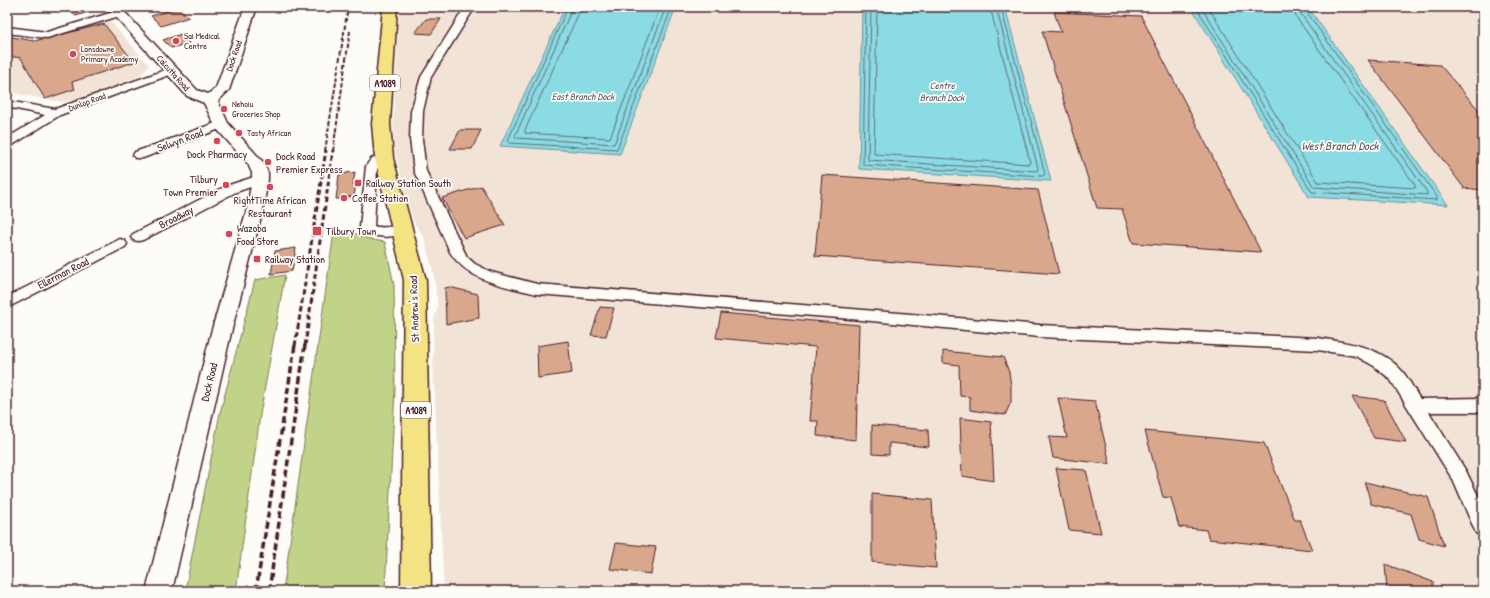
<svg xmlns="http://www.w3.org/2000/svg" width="1490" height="598" font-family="'Patrick Hand',sans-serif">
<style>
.built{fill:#f2e3d7}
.green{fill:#c0d388;stroke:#85795a}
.water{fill:#8adbe3;stroke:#709099}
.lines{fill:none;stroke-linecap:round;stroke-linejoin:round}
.shore{stroke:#646a75;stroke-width:1}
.building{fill:#d9a88c;stroke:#4a1f2b}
.minor-casing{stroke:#4a1f2b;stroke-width:3}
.tertiary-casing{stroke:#4a1f2b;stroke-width:3}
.trunk-casing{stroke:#4a1f2b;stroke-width:3}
.minor{fill:#fdfcf7;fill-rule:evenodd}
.tertiary{fill:#fdfcf7;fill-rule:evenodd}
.trunk{fill:#f4e382;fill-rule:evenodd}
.rail-far2{stroke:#4a1f2b;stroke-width:2;stroke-dasharray:4.5 2;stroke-linecap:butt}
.rail-far1{stroke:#4a1f2b;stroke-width:3;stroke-dasharray:5.5 3;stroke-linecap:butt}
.rail{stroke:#4a1f2b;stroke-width:3.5;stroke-dasharray:7 3.5;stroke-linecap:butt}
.poi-dot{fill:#d1495b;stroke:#fdfcf7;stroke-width:1.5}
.labels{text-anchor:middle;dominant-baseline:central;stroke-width:3.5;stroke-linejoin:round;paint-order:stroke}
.far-poi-label{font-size:9px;fill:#4a1f2b;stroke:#fdfcf7;text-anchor:start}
.far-street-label{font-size:9px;fill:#4a1f2b;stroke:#fdfcf7}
.shield{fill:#fdfcf7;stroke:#806168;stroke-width:1}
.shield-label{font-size:10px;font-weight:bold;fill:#4a1f2b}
.far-water-label{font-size:10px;font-style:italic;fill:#5d5762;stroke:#fdfcf7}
.street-label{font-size:11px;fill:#4a1f2b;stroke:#fdfcf7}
.poi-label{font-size:11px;fill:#4a1f2b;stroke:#fdfcf7;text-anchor:start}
.water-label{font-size:12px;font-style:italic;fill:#5d5762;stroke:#fdfcf7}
</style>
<rect width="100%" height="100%" fill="#fdfcf7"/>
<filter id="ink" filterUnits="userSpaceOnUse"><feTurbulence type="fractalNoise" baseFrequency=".025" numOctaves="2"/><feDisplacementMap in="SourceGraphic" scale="8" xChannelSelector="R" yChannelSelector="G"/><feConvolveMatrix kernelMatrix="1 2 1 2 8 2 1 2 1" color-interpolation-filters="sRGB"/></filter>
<g filter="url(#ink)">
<path class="built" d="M399,7H1483V591H444L433,360L434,319L438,308L433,270L424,237L413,221L395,154L393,127Z
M110,21L149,65L140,76L80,100L61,102L7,92V38L33,43Z"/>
<path class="green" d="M350,230C361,238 372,240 385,242L394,285L395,390L385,591H283L334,232Z
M285,275L260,415L236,591H185L220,413L255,280Z"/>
<path class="water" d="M565,7H676L620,154L500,146Z
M862,7H1005L1051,181L859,169Z
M1191,7H1308L1448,205L1309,197Z"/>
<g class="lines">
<path class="shore" d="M568,7L508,140L509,143L617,149L672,7
M573,7L515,136L516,138L614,144L666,7
M579,7L578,15L525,130V133L610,138L660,7
M866,7L863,165L1043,176L1045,174L1001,7
M871,7L868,160L1037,171L1038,168L996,7
M877,7L874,154L1029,164L1030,162L990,7
M1196,7L1312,192L1437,200V197L1306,11L1305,7
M1201,7L1314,187L1427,195V192L1301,14L1300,7
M1208,7L1318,182L1415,188V185L1296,17L1294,7"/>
</g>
<path class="building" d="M63,7H90L94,10L76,16Z
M178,8L189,17L161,26L151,16Z
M1054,12L1141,16L1261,252L1133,243L1122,209L1097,208L1042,31L1061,32Z
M426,19H441L431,34L415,33Z
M104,24L134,62L72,82L75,89L45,99L21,58L7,56V36L34,41Z
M181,34L189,43L171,48L163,40Z
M1368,60L1440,65L1483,115V190L1464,188Z
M460,130H481L472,149H450Z
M351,172V173L355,172L353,185L356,184L354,196L348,197V199H336L339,175Z
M822,175L1038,190L1059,274L815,256Z
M481,186L505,225L464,238L442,198Z
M296,248L292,271L271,274L275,251Z
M449,287L478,294L479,318L446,324L445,288Z
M600,307L614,308L606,336L591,335Z
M721,313L859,325L856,440L817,436L818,421H810L816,347L716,338Z
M568,341L572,373L538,378L537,346Z
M943,351L1003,357L1009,372L1011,386V402L1005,415L970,410V397L960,396L959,365L943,363Z
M1352,396L1384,400L1406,442L1374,438Z
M1058,398L1095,401L1110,464L1053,458L1049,437L1067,438Z
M960,418L991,422L994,481L962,476Z
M872,425L928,430L929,447L889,443V455L872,454Z
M1145,431L1264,443L1295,520H1300L1312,550L1209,539L1206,530L1179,527L1171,498L1163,497Z
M1056,468L1086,470L1101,533L1069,530Z
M1365,482L1428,497L1444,546L1419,539L1411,514L1371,504Z
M872,494L932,500L936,568L872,562Z
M616,543L656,547L651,574L610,569Z
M1385,564L1433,582V591H1387Z"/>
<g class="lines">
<defs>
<path id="minor" d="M465,7H475L431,77L423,111L422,139L426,171L467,257L475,264L491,272L537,284L840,308L1040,325L1318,338C1348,343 1380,346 1402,371C1409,379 1414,390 1420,399L1483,398V412H1429L1466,471L1483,506V536L1476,533L1453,480L1390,379L1374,366L1356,356L1318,350L1040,337L840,318L537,294C505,286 469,282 450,252L414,171L410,139L411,111L421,77Z
M120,10L123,11L125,13L123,15L47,38L7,33V27L47,32Z
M171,68L175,69L176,71L175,73L60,115L11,146L7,147V138L45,115L7,107V101L55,109Z
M221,121L225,123L227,125L225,127L143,158H135L133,155L135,152Z
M384,154L388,155L390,158L388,161L380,164L377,169L374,226C385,230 396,224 407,227L409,230L407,233C389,238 380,238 363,232L360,227L366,166L371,159Z
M260,175L265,176L266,179L265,182L236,192L143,240L138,241L133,240L131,237L133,234L226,186Z
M120,239L125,241L127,244L125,247L7,308V297Z"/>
<path id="tertiary" d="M107,7H120L197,90L208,94L216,88L245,7H257L229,90L218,101L228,123L263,162L268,173V179L263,209L231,333L172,591H146L211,333L247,209L252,179V173L248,164L216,128L204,103L187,96Z"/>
<path id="trunk" d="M383,7H397L390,124L393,158L426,280L431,591H401L404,280L375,158L372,124Z"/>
</defs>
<use href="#minor" class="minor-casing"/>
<use href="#tertiary" class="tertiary-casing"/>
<use href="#trunk" class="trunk-casing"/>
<use href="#minor" class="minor"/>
<use href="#tertiary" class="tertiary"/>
<use href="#trunk" class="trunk"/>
<path class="rail-far2" d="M325,151L348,7
M333,151L350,31"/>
<path class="rail-far1" d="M295,346L326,150
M305,346L333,150"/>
<path class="rail" d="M256,591L295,345
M269,591L305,345"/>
</g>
</g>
<g class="poi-dot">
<circle cx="176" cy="41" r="4"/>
<circle cx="73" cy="54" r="4"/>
<circle cx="224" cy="109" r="4"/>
<circle cx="239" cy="133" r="4"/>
<circle cx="217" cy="141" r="4"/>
<circle cx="268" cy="162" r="4"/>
<rect x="354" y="179" width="8" height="8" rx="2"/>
<circle cx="226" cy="185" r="4"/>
<circle cx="270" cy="187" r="4"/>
<circle cx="344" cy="198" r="4"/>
<rect x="312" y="226" width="10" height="10" rx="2"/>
<circle cx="229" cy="234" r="4"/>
<rect x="253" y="255" width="8" height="8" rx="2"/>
</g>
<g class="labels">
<g class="far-poi-label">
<text x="184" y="36">Sai Medical<tspan x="184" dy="10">Centre</tspan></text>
<text x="81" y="49">Lansdowne<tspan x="81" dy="10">Primary Academy</tspan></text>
<text x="232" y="104">Nehoiu<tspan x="232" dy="10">Groceries Shop</tspan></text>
<text x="247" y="133">Tasty African</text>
</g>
<g class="far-street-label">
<text transform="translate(234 56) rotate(-71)">Dock Road</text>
<text transform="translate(173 73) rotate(48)">Calcutta Road</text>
<text transform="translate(87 102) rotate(-20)">Dunlop Road</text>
</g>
<g class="shield">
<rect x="370" y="75" width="30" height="16" rx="3"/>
<rect x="401" y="402" width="30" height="16" rx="3"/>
</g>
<g class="shield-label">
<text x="385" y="83">A1089</text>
<text x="416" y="410">A1089</text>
</g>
<g class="far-water-label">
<text x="942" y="85">Centre<tspan x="942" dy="12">Branch Dock</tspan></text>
<text x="583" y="96">East Branch Dock</text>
</g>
<g class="street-label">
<text transform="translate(180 140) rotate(-20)">Selwyn Road</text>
<text transform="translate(176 217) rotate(-27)">Broadway</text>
<text transform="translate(63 273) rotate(-27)">Ellerman Road</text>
<text transform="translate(414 309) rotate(-92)">St Andrew's Road</text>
<text transform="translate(209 382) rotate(-76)">Dock Road</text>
</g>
<g class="poi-label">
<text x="217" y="154" text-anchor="middle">Dock Pharmacy</text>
<text x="276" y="156">Dock Road<tspan x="276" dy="13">Premier Express</tspan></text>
<text x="218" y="179" text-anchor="end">Tilbury<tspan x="218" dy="13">Town Premier</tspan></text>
<text x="366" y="183">Railway Station South</text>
<text x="352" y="198">Coffee Station</text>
<text x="270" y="200" text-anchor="middle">RightTime African<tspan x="270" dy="13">Restaurant</tspan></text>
<text x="237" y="228">Wazoba<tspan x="237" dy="13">Food Store</tspan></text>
<text x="326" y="231">Tilbury Town</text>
<text x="265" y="259">Railway Station</text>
</g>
<g class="water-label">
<text x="1340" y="145">West Branch Dock</text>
</g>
</g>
<rect width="1490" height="598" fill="none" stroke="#fdfcf7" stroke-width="24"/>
<rect x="12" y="12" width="1466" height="574" fill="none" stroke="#4a1f2b" stroke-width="1.5" filter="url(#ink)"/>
</svg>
